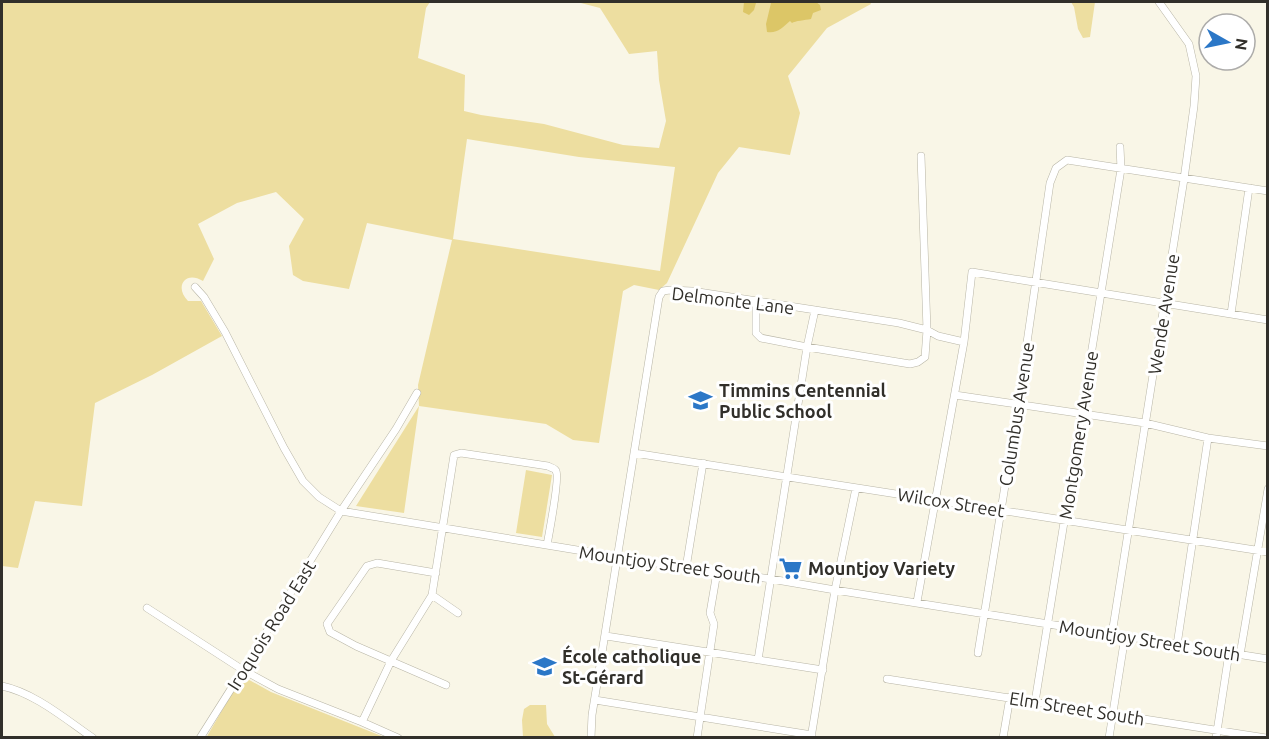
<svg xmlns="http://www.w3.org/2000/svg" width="1269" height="739" font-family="Ubuntu,sans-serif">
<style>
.green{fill:#eddea0;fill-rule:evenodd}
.water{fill:#dcc667}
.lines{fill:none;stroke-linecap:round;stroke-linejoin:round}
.minor-casing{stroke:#b8b5a6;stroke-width:8}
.minor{stroke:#fff;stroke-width:7}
.labels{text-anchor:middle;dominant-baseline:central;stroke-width:6;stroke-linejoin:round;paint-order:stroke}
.street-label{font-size:18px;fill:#312f2a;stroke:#fff}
.poi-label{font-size:18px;font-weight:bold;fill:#312f2a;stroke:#fff;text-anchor:start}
</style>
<rect width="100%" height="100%" fill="#f9f6e7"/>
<path class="green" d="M2,2H430L426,8L418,58L465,75L464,111L481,115L544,124L623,145L659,148L666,121L659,80L657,51L629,54L600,8L577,2H870L871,4L827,28L788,76L800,113L790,155L739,147L718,173L667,283L659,290L634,285L623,291L599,443L573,440L546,424L419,406L404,513L356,506L419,406L418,385L452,240L367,223L349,289L303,281L293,275L289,246L304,219L276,192L237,203L198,224L214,259L203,281C185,270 174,287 188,301H201L222,336L152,375L95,403L82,506L35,501L18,568L2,566ZM467,139L579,157L675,167L660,271L453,239Z
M1071,2H1095L1090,37L1083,38L1078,29L1074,7Z
M526,470L552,475L542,537L516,533Z
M242,676L271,692L384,737L206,738Z
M530,705H546L547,724L555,737H523L522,720L524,709Z"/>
<path class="water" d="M744,2H759L756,3L754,10L749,15L743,12Z
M775,2H816L820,5L821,10L813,13L811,19C805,20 795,21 792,23L790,21C783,27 777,34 767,32L766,24L771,3Z"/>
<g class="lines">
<defs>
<path id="minor" d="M195,287L204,297L225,332L284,448L303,481L319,497L341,511L686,568L771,579L835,590L1268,659
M756,301V333L761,338L807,347L910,364L918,362L925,357L927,330L921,156
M1231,314L1249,188
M955,395L1145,423L1208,438L1268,446
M634,453L1268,552
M686,568L703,463
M436,573L377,563L367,566L327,624L330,632L356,646L446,685
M432,595L458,613
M917,602L964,342L972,272L1268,320
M147,608L243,670L278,689L362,722L398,738
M1112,634L1184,179L1194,106L1196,76L1189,44L1159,2
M606,636L823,670
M1177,645L1208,438
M978,653L1018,405L1050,183L1056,168L1067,160L1268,191
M1240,655L1268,489
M758,660L807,347L815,310
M887,679L1266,738
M2,686C35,693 65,719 93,738
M595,700L812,735
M1035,702L1121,169L1120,147
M362,722L391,661L432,595L454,455L461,453L548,466C551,468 555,468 556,471C560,477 549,534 547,545
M200,738L243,670L341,511L396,429L417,393
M591,738L592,715L659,297L663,291L670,290L692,291L899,323L927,330L938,336L964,342
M697,738L714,624L710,613L717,572
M811,738L835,590L856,488
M1003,738L1010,697
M1109,738L1125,636
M1216,738L1229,653"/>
</defs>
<use href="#minor" class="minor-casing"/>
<use href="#minor" class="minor"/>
</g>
<defs>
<symbol id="school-bare" viewBox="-9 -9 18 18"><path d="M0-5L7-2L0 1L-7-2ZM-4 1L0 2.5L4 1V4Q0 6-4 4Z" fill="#2b77c7" stroke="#fff" stroke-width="2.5" paint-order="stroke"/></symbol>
<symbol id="supermarket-bare" viewBox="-9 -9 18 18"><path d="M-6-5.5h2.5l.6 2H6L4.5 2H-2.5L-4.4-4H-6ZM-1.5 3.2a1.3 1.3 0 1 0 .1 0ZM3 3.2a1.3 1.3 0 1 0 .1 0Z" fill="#2b77c7" stroke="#fff" stroke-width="2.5" paint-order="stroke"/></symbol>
</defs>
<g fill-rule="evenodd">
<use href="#school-bare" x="684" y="384" width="33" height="33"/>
<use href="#supermarket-bare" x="774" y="552" width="33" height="33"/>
<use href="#school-bare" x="528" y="650" width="33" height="33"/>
</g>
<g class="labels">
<g class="street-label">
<text transform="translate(733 300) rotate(7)">Delmonte Lane</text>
<text transform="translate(1163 314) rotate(-81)">Wende Avenue</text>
<text transform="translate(1016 414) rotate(-81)">Columbus Avenue</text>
<text transform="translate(1078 435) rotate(-81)">Montgomery Avenue</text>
<text transform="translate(951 502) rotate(9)">Wilcox Street</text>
<text transform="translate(670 564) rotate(8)">Mountjoy Street South</text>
<text transform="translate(271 625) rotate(-58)">Iroquois Road East</text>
<text transform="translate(1150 640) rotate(9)">Mountjoy Street South</text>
<text transform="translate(1077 708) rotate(9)">Elm Street South</text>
</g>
<g class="poi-label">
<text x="719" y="390">Timmins Centennial<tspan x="719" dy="21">Public School</tspan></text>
<text x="808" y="568">Mountjoy Variety</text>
<text x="562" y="656">École catholique<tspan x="562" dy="21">St-Gérard</tspan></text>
</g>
</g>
<rect width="1269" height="739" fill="none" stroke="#312f2a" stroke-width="6"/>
<g transform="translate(1227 42) rotate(99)"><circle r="28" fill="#ffffff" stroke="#adacaa" stroke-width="1.5"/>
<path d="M0-4.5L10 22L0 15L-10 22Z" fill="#2b77c7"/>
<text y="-9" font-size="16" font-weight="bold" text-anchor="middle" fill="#312f2a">N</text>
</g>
</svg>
